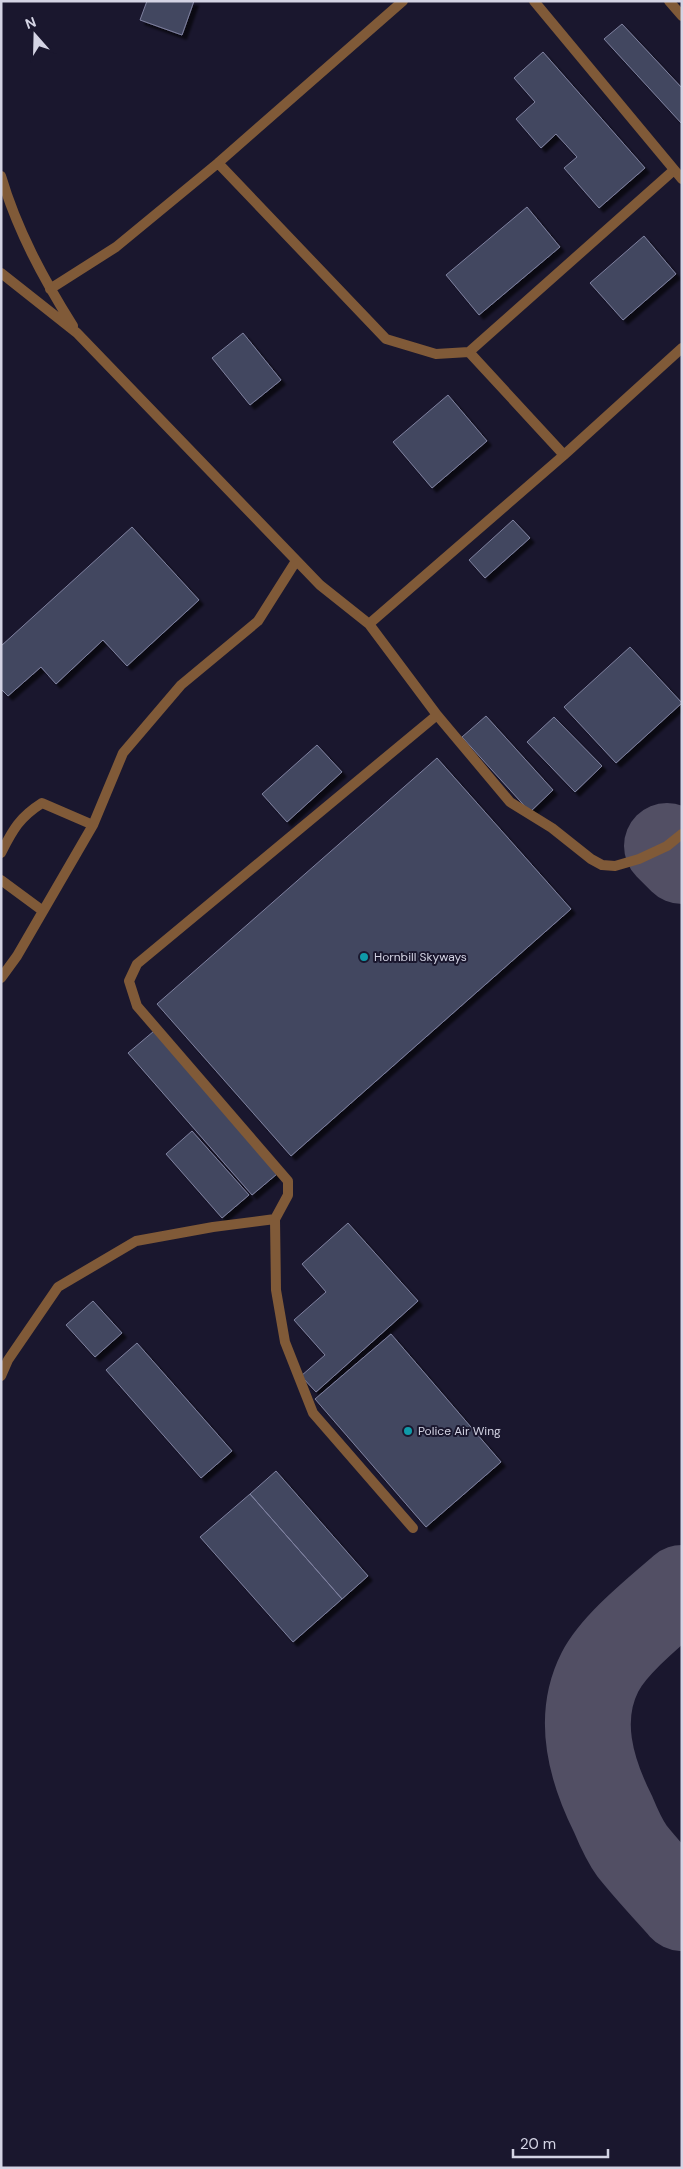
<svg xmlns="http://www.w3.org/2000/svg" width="683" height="2169" font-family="'DM Sans',sans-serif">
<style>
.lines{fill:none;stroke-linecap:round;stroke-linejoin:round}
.taxiway{stroke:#524f64;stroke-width:86}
.building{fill:#434660;stroke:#7f82a0;filter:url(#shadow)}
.lane{stroke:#805a38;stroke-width:10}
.culture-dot{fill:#0f9aa8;stroke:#1a172e;stroke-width:2}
.labels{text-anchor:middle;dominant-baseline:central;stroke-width:4;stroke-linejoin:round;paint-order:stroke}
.poi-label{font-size:12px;fill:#d4d4e4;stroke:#1a172e;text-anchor:start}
</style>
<defs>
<filter id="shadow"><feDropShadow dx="4.5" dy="4.5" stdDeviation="1" flood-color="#0009"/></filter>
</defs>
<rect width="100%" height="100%" fill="#1a172e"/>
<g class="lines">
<path class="taxiway" d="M667,846L682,861
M682,1588C657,1610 615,1643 600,1672C576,1719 591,1770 613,1814C618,1826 624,1840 632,1851C648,1871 665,1889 682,1908"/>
</g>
<path class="building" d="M147,1H194L182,35L140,20Z
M622,24L682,88V124L604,39Z
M543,52L645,168L599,208L564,168L577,157L556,134L541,148L516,119L535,102L514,78Z
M527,207L560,247L479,315L446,275Z
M644,236L676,274L623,320L590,283Z
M243,333L281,380L250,405L212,358Z
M448,395L487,441L432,488L393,442Z
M513,520L530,538L485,578L469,560Z
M132,527L199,600L127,666L103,640L56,684L41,667L8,696L1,689V646Z
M630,647L682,703L616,763L564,707Z
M486,716L553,790L530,812L462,737Z
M554,717L602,766L575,792L527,742Z
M317,745L342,772L287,822L262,794Z
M437,758L571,909L291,1156L157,1004Z
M154,1031L277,1174L252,1195L128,1053Z
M192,1131L249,1195L222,1218L166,1154Z
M348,1223L418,1301L316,1392L301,1376L325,1355L294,1320L326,1292L302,1264Z
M93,1301L122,1333L95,1357L66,1325Z
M391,1334L501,1462L426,1527L315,1399Z
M137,1343L232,1451L201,1478L106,1370Z
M276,1471L368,1576L342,1599L250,1494Z
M250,1494L342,1599L293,1642L200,1537Z"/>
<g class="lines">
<path class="lane" d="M534,1L682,179
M669,1L682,16
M218,163L386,339L436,354L469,352L674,170
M1,176C17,230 43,278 73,326
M1,273L77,333L320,585L369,624L437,715L510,802L552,828L591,859L602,865L615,866L639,859L667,846L682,834
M50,289L116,247L218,163L403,1
M469,352L564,455
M369,624L564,455L682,348
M1,853C13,829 20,817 42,803L93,825
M1,880L43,911
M1,978L17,956L93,825L123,753L181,685L258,621L296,561
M1,1376L8,1360L58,1287L136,1241L213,1227L275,1219
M413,1528L313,1413L285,1342L276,1290L275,1219L288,1195V1181L137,1006L129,981L137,964L437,715"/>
</g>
<g class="culture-dot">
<circle cx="364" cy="957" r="5"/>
<circle cx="408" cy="1431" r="5"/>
</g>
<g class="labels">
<g class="poi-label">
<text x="374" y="957">Hornbill Skyways</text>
<text x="418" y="1431">Police Air Wing</text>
</g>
</g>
<rect width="683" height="2169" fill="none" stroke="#d4d4e4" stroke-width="5"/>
<g transform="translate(35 35) rotate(340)" stroke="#1a172e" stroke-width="4" paint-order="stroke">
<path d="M0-4L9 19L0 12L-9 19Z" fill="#d4d4e4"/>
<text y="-8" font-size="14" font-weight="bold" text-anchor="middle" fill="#d4d4e4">N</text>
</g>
<path d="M513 2149v8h95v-8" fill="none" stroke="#d4d4e4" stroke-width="2.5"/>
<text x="520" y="2149" font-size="15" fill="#d4d4e4" stroke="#1a172e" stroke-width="4" paint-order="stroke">20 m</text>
</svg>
